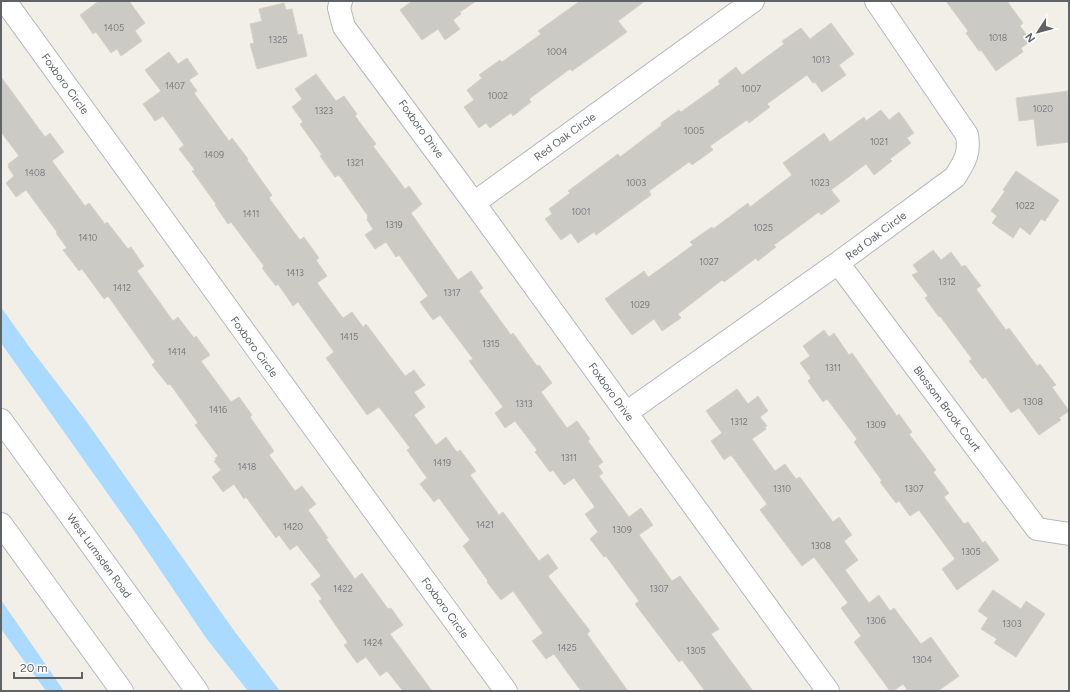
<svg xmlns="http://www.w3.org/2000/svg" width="1070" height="692" font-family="Figtree,sans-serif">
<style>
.water{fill:#aadaff}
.building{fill:#cccac5;stroke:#d6d1c6}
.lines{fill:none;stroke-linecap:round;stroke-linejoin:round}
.minor-casing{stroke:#b5b8bc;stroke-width:24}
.secondary-casing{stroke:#b6babf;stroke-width:24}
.minor{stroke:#fff;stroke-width:22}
.secondary{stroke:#fff;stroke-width:22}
.labels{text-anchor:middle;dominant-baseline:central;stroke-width:3.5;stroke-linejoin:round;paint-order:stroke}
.number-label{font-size:9px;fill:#7a7d7f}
.street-label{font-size:11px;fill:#5f6368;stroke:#fff}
</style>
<rect width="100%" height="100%" fill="#f1efe8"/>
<path class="water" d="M1,307L30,348L86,421L235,632L280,691H248L206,638L132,528L1,343Z
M1,600L64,691H46L1,629Z"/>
<path class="building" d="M99,1H129L145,23L135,31L142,41L121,56L117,49L111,53L96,32L93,34L80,15Z
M412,1H476L460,12L461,14L453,20L460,29L445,40L438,29L422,40L400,10Z
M580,1H645L618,21L627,32L572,71L570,69L529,99L531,102L513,116L511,113L490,128L486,123L479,128L464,107L474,100L467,90L482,78L479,75L500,60L502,62L541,34L538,31Z
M946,1H1007L1023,23L1020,26L1031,41L1021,48L1023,52L996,71L981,50L979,51L966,33L968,31Z
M284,3L286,10L292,9L298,35L302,34L307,56L257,69L250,44L254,43L250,24L262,21L259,9Z
M831,23L854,54L839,65L846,75L822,92L815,82L813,83L807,75L767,104L770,107L749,123L747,120L710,146L713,150L692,165L689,162L649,191L651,195L596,235L594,232L578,243L571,233L561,240L545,219L552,214L549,209L570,193L568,191L618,154L620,157L662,125L661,123L679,110L681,112L720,84L718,81L736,67L742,75L784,44L782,41L801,28L810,39Z
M169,52L178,64L187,58L198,74L189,80L197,91L194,93L229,141L232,138L248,159L247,160L272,195L269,198L300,240L304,237L319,258L316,260L327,276L317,283L343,318L352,312L363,327L366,324L405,376L414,370L425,385L414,392L425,407L414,415L436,445L446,437L457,452L460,450L476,471L470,475L499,515L503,512L539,561L548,554L558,568L548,576L590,631L587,634L628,691H581L554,654L546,659L532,641L543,633L513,591L501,600L487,582L488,581L463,546L470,540L439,498L434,502L420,484L427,478L407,450L410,448L379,407L367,415L326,358L334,352L298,302L293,306L278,284L276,286L262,268L264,266L231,222L228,224L215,205L216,204L192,171L195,170L179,149L184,145L163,116L155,121L143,104L161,91L145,70Z
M316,74L336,101L344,96L357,114L355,116L376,144L373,146L405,189L409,186L422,204L411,213L458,280L471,271L483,288L479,291L511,335L513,333L537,366L539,365L552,383L541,392L567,428L577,421L590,439L588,441L603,462L598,466L603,473L599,476L629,517L641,508L653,525L639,535L672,581L680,576L705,610L719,629L711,634L753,691H705L682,660L679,662L635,604L639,601L606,556L604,557L590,539L598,532L585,514L595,507L574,478L564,485L553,470L550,472L535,452L537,450L515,421L505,428L495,413L503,407L469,361L473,359L440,315L433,320L420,302L428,296L399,255L396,257L386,242L375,249L365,235L373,229L367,220L368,218L367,217L368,216L339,175L335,177L320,156L322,155L300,124L303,122L292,107L302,99L295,89Z
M1,77L45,137L50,133L64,152L52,161L85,206L89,203L105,224L107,222L128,249L131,247L144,266L137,271L168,314L173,321L178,317L194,338L196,336L210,355L201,361L231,402L239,397L252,415L250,417L274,451L269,455L295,491L302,486L316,504L308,510L328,538L326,539L355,579L362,573L388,609L391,608L403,625L390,634L432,691H403L387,671L380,676L366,657L357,663L344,645L348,643L319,601L322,599L311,584L321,576L297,545L290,550L279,535L276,538L246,497L244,499L234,484L223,492L212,477L221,470L214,461L216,460L215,458L218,456L195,425L198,423L170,384L168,385L152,365L155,362L108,296L104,299L82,269L79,271L63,250L67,248L56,233L57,232L26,190L16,197L6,183L14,176L8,167L9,166L8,164L19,156L1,132Z
M1068,91L1069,142L1037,146L1034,119L1019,121L1016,98Z
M881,110L889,120L899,112L914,133L907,138L911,143L890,159L892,161L874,175L866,164L831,190L840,201L821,215L819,212L774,245L776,247L758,261L756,258L724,282L722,280L678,314L681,318L662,331L654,319L632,335L605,299L644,271L648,277L650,276L693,245L690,242L712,227L713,229L748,203L750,207L792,175L783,163L824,133L830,142L864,117L866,121Z
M1016,171L1059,200L1045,221L1041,219L1030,235L1020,227L1013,238L992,223L997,216L991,211L1005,191L1003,190Z
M933,250L941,260L951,252L962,267L965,265L981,286L976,289L1006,330L1009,328L1037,366L1040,364L1056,385L1052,387L1069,411L1059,418L1061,420L1039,435L1019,408L1011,413L985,377L983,379L969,361L972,359L940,316L939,317L925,298L928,296L912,275L918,272L913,265Z
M824,330L829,337L834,333L849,355L852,353L897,416L899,414L912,432L909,434L936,470L933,472L949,493L944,497L964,524L968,522L983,543L985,541L999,560L957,590L942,569L955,559L919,510L910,516L899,501L896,503L880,482L882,481L854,442L857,439L827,399L823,402L808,381L811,378L800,363L810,356L803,346Z
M737,389L748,404L758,396L768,411L760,417L767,426L765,427L766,429L752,439L775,471L785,464L796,479L800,477L833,522L839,517L852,535L844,541L858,560L845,570L869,603L879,595L890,611L894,608L921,644L931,637L959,676L938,691H908L903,684L893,691H890L854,642L861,636L841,608L848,603L814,557L802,566L760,510L767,504L731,455L724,460L711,441L722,433L706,411Z
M993,590L1021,609L1026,601L1045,614L1016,657L994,643L997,639L981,629L988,618L978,611Z"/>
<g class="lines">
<defs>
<path id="minor" d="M5,1L396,541L506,691
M341,1L339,8L344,27L474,203L828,691
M474,203L753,1
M838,263L1037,529L1069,534
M626,413L838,263L955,177C965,161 970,154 967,135L876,1"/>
<path id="secondary" d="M1,420L197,691
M1,524L122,691"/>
</defs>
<use href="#minor" class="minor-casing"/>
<use href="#secondary" class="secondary-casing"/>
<use href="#minor" class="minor"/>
<use href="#secondary" class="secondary"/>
</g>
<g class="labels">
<g class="number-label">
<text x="114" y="27">1405</text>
<text x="998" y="37">1018</text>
<text x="278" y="39">1325</text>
<text x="557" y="51">1004</text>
<text x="821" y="59">1013</text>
<text x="175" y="85">1407</text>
<text x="751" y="88">1007</text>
<text x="498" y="95">1002</text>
<text x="1043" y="108">1020</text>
<text x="324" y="110">1323</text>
<text x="694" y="130">1005</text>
<text x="879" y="141">1021</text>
<text x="214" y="154">1409</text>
<text x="355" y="162">1321</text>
<text x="35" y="172">1408</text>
<text x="636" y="182">1003</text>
<text x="820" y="182">1023</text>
<text x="1025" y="205">1022</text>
<text x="581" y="211">1001</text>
<text x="251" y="213">1411</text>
<text x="394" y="224">1319</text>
<text x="763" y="227">1025</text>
<text x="88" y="237">1410</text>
<text x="709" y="261">1027</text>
<text x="295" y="272">1413</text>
<text x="947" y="281">1312</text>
<text x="122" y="287">1412</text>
<text x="452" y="292">1317</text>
<text x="640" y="304">1029</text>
<text x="349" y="336">1415</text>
<text x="491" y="343">1315</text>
<text x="177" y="351">1414</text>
<text x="833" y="367">1311</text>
<text x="1033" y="401">1308</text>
<text x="524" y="403">1313</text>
<text x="218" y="409">1416</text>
<text x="739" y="421">1312</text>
<text x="876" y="424">1309</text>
<text x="569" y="457">1311</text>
<text x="442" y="462">1419</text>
<text x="247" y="466">1418</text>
<text x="782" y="488">1310</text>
<text x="914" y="488">1307</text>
<text x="485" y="524">1421</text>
<text x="293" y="526">1420</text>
<text x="622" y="529">1309</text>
<text x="821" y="545">1308</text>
<text x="971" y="551">1305</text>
<text x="343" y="588">1422</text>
<text x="659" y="588">1307</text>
<text x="876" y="620">1306</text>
<text x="1012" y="623">1303</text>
<text x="373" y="642">1424</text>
<text x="567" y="647">1425</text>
<text x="696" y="650">1305</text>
<text x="922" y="659">1304</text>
</g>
<g class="street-label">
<text transform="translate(65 84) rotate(54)">Foxboro Circle</text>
<text transform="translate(421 129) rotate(54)">Foxboro Drive</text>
<text transform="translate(565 137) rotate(-36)">Red Oak Circle</text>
<text transform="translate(876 236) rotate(-37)">Red Oak Circle</text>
<text transform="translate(254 347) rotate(54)">Foxboro Circle</text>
<text transform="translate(611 392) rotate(54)">Foxboro Drive</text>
<text transform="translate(947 409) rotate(53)">Blossom Brook Court</text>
<text transform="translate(99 556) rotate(54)">West Lumsden Road</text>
<text transform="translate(445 608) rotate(54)">Foxboro Circle</text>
</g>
</g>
<rect width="1070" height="692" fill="none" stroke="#5f6368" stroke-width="4"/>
<g transform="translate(1038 32) rotate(234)" stroke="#ffffff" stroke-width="3" paint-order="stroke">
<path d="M0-3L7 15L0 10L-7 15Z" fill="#5f6368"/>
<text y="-6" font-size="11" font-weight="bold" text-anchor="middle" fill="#5f6368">N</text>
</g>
<path d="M14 672v6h68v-6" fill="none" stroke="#5f6368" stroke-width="2"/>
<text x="20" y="672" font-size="12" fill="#5f6368" stroke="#ffffff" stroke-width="3" paint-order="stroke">20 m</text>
</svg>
